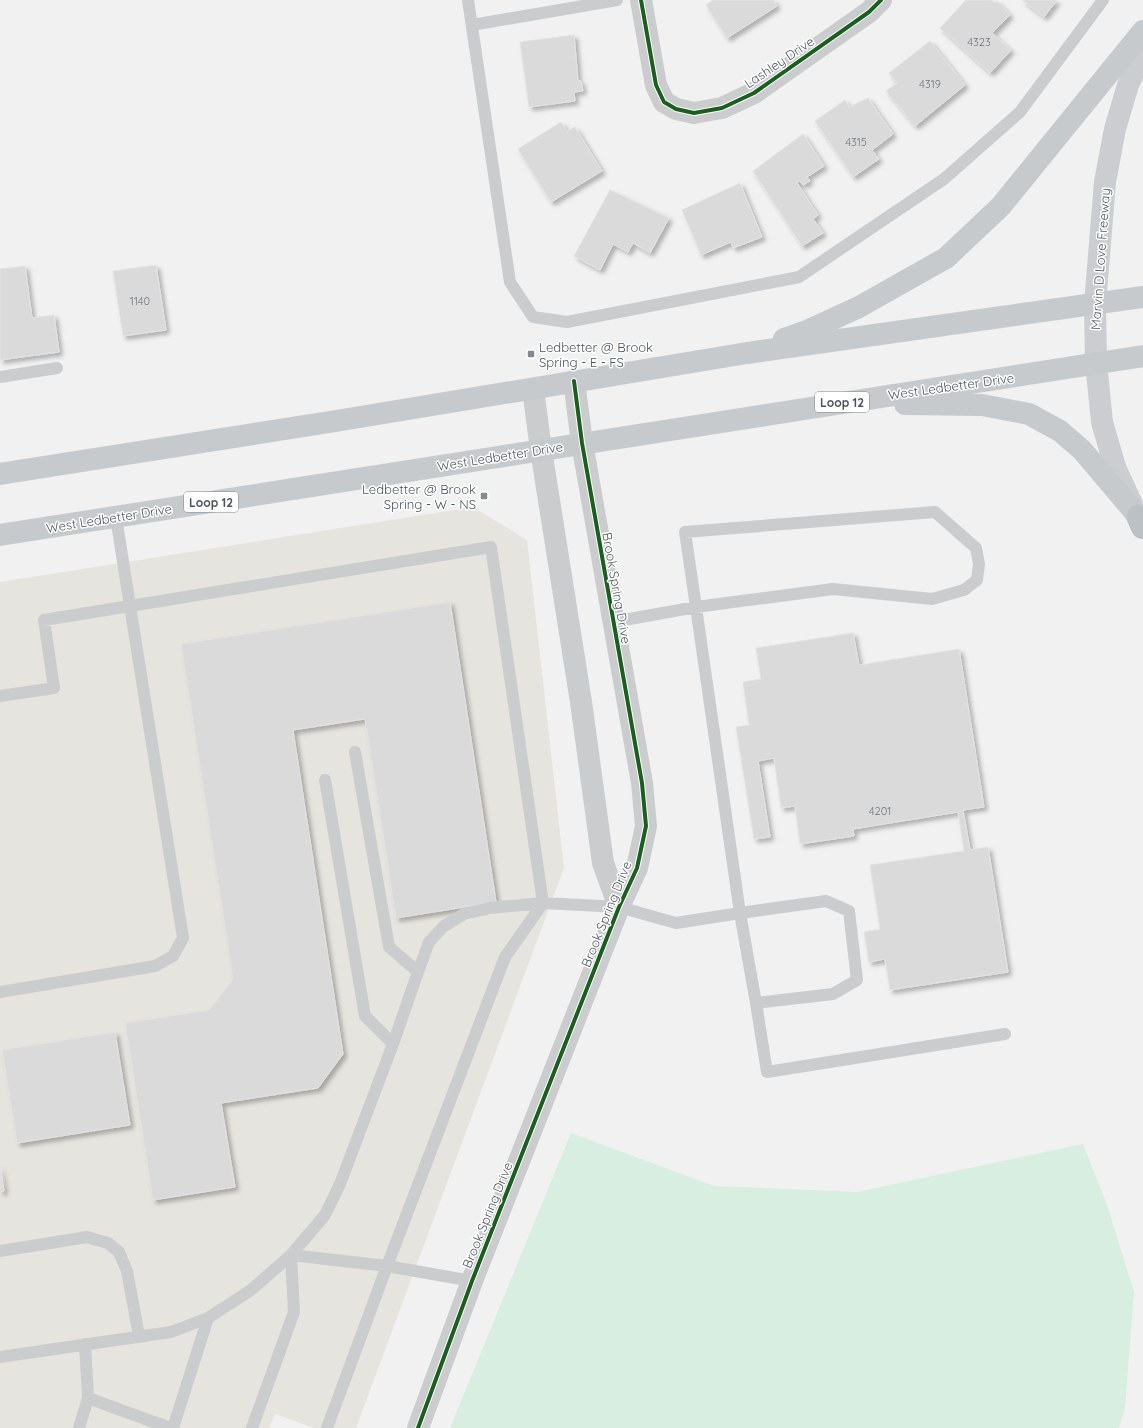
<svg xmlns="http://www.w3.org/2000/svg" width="1143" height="1428" font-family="Quicksand,sans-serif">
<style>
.commercial{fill:#e5e4df}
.green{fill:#d7eee0}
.building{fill:#dadadb;stroke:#e2e3e4;filter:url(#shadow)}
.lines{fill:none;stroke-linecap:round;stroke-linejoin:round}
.highway-casing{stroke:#b6bbbf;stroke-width:24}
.lane{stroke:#cbccce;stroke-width:12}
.street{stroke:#cbccce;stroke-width:22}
.secondary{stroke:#cbcdd0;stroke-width:22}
.primary{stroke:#c7cacc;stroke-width:22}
.highway{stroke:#bcc1c5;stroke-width:22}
.cycleway-casing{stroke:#fff;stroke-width:6}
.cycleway{stroke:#1b5e20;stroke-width:4}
.poi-dot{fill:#848a90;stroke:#fff;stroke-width:1.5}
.labels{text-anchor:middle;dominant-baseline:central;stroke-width:3;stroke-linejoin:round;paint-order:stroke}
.number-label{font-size:11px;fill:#6e767c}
.shield{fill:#fff;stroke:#80878d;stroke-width:1}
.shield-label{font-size:12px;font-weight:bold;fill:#49535c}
.street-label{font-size:13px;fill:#49535c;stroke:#fff}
.poi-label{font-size:13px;fill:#49535c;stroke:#fff;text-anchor:start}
</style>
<defs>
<filter id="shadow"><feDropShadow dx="3.5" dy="3.5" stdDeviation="2" flood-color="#0004"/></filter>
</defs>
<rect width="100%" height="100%" fill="#f1f1f1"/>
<path class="commercial" d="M473,507L527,540L564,868L356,1428H314L275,1414L269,1428H0V582Z"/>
<path class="green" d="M571,1133L714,1186L857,1192L1083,1144L1107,1205L1134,1292L1125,1408L1119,1428H450Z"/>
<path class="building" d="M713,0H773L777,6L727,38L706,5Z
M966,0H991L994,3L997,1L1010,15L992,33L1011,50L990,73L940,28Z
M1022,0H1057L1044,17Z
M574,35L578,81H581L583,91L574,92L575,101L529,107L520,42Z
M930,41L965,85L915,126L886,91L897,83L889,73Z
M868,98L893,134L872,150L879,159L853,177L815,121L845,100L849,107Z
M561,122L567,131L575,127L602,171L551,202L518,149Z
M803,134L824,166L807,177L810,181L803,185L800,181L797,183L818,215L813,219L823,233L802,246L753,171Z
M740,183L762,237L733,248L731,242L701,255L682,210Z
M610,190L669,218L650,253L633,243L628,252L613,244L600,270L574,256Z
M156,265L166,330L123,336L113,271Z
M25,266L32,318L54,315L59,352L0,360V269Z
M450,602L496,902L396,918L365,719L293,730L343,1054L318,1088L221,1103L235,1187L153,1200L125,1023L209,1010L233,979L181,644Z
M853,633L859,665L959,649L984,807L963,810L970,850L988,847L1008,972L890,990L885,959L869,962L864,932L880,929L870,865L964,851L958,812L853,829L854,836L800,844L795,806L781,808L774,758L758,761L770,837L754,839L736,727L749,725L743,682L761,679L756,648Z
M115,1032L130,1125L17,1143L2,1050Z
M0,1167L4,1191L0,1192Z"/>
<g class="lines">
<defs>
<path id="highway" d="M1138,516L1143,527"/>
</defs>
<use href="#highway" class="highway-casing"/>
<path class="lane" d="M468,0L510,282L533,317L567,322L799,277L944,179L1020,112L1103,0
M472,25L617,0
M0,377L57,368
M116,517L130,606L491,547L543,903L619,907L676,923L740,913L756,1003L833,994L857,980L849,911L826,901L740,913L696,607L833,589L932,599L964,590L977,580L979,564L976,548L935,512L685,532L696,607L613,622
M0,696L54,688L44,620L130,606L183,938L173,956L155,966L0,992
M355,752L389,947L418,972
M325,780L365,1016L393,1044
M756,1003L767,1072L1005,1034
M0,1251L87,1237L108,1243L119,1252L127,1271L139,1336
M472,1281L387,1266L505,957L543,903
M85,1344L88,1398
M0,1357L171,1332L208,1318L251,1290L291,1255L387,1266L327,1428
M79,1428L88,1398L170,1428
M173,1428L208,1318
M252,1428L294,1312L291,1255L325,1215L340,1184L393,1044L418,972L429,942L444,926L464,914L490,908L543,903"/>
<path class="street" d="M641,0L656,85L664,102L676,109L694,113L722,108L754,93L869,12L881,0
M533,389L541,450L581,702L603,863L619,907
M418,1428L472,1281L619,907L637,868L646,826L642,783L582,443L574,381"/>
<path class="secondary" d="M1132,504L1115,467L1102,422L1096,363L1095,304L1105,182L1115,129L1128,85L1143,51"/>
<path class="primary" d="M784,339L809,330L859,307L946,258L1001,206L1143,31
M905,404L982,405L1029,414L1060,431L1082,450L1138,516
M0,474L336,421L747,353L1143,297
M0,535L1143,356"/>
<use href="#highway" class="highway"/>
<defs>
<path id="cycleway" d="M641,0L656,85L664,102L676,109L694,113L722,108L754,93L869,12L881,0
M418,1428L472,1281L619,907L637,868L646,826L642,783L582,443L574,381"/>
</defs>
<use href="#cycleway" class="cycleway-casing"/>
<use href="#cycleway" class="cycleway"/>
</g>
<g class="poi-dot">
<rect x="527" y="350" width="8" height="8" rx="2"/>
<rect x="480" y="492" width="8" height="8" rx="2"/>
</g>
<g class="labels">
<g class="number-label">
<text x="979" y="42">4323</text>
<text x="930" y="84">4319</text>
<text x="856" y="142">4315</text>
<text x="140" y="301">1140</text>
<text x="880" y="811">4201</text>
</g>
<g class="shield">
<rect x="815" y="392" width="54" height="20" rx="3"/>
<rect x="184" y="492" width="54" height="20" rx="3"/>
</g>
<g class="shield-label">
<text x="842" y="402">Loop 12</text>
<text x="211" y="502">Loop 12</text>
</g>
<g class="street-label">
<text transform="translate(779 62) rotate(-34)">Lashley Drive</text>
<text transform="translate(1100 259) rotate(-86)">Marvin D Love Freeway</text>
<text transform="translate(951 386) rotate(-8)">West Ledbetter Drive</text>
<text transform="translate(500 456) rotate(-9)">West Ledbetter Drive</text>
<text transform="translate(109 518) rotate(-9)">West Ledbetter Drive</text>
<text transform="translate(617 588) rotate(80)">Brook Spring Drive</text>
<text transform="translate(606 914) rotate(-68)">Brook Spring Drive</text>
<text transform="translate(487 1215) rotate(-68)">Brook Spring Drive</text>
</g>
<g class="poi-label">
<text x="539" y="347">Ledbetter @ Brook<tspan x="539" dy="15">Spring - E - FS</tspan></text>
<text x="476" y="489" text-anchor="end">Ledbetter @ Brook<tspan x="476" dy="15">Spring - W - NS</tspan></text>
</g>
</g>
</svg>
